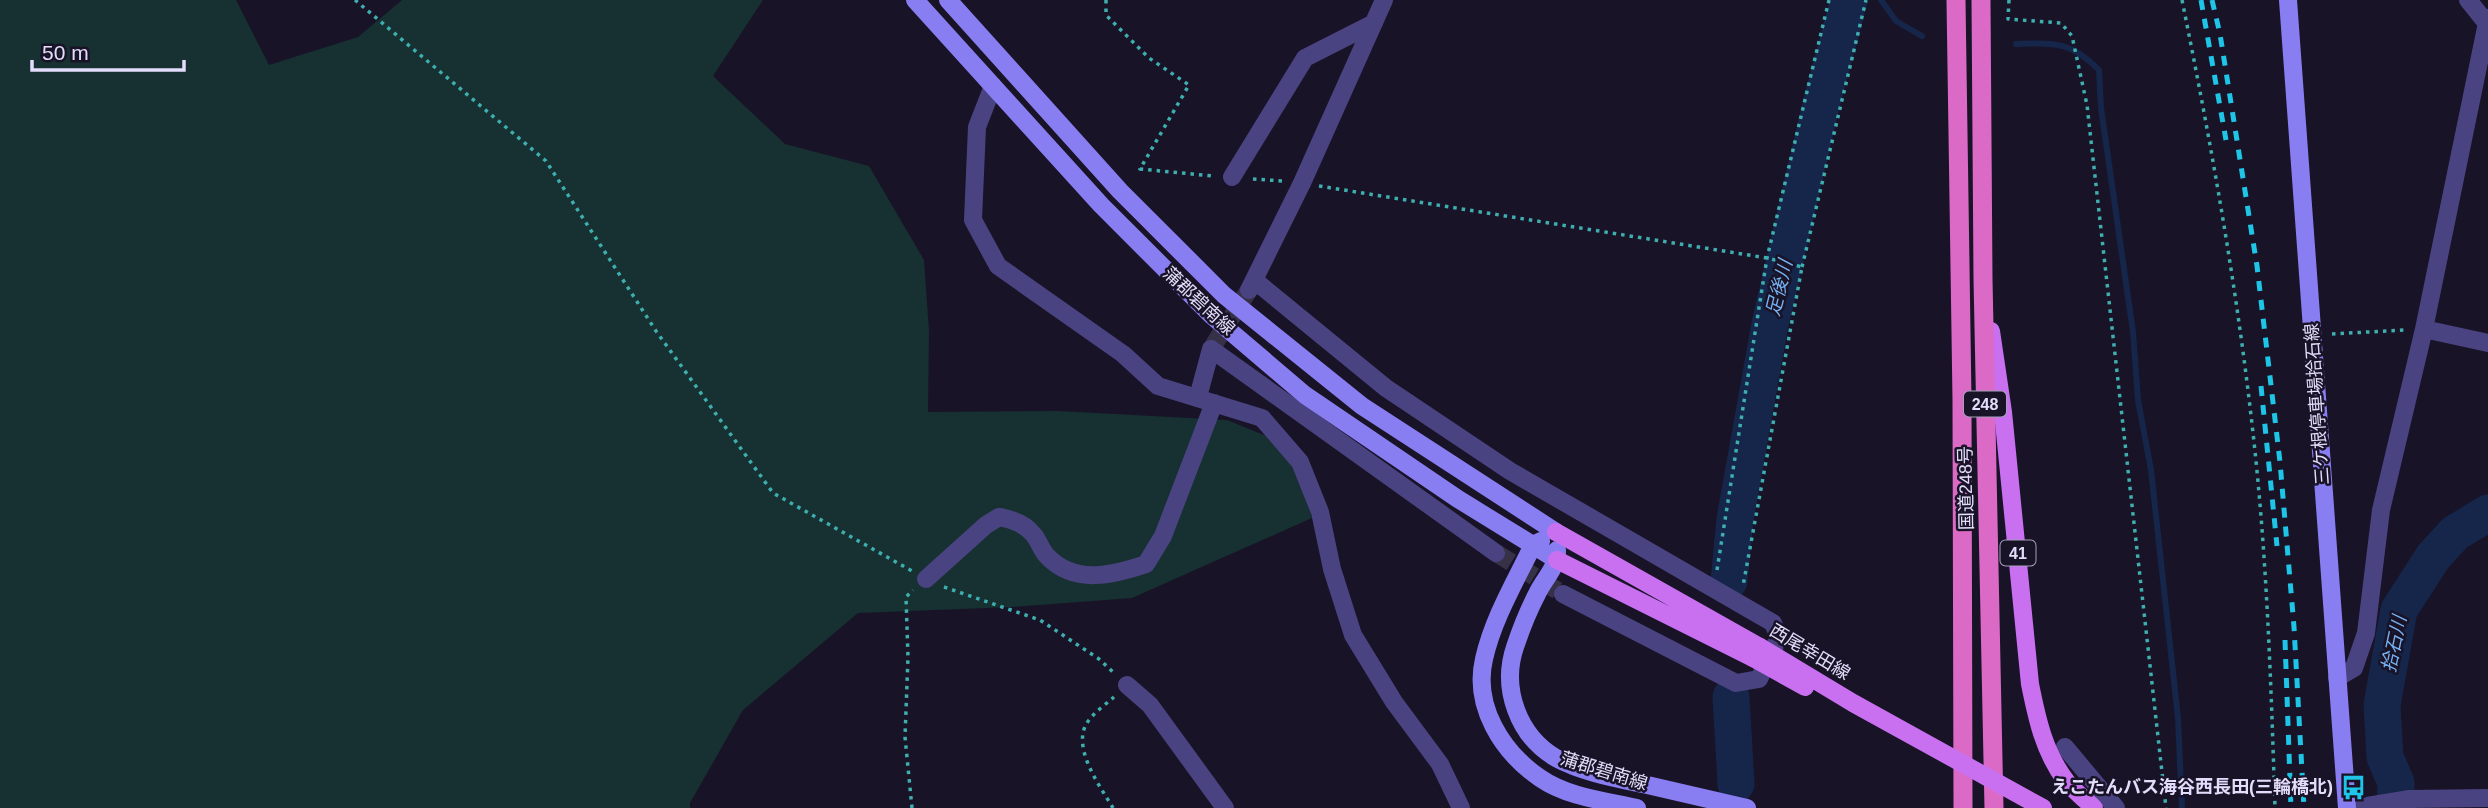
<svg xmlns="http://www.w3.org/2000/svg" width="2488" height="808" font-family="Arial,'Noto Sans JP',sans-serif">
<style>
.green{fill:#173031}
.lines{fill:none;stroke-linecap:round;stroke-linejoin:round}
.stream{stroke:#15264a;stroke-width:6}
.river{stroke:#15264a;stroke-width:37}
.minor-tunnel{stroke:#363147;stroke-width:18;stroke-dasharray:18 9;stroke-linecap:butt}
.path{stroke:#3eaeaf;stroke-width:3.5;stroke-dasharray:3.5 5;stroke-linecap:butt}
.minor{stroke:#4a4381;stroke-width:18}
.secondary{stroke:#897ef1;stroke-width:18}
.primary{stroke:#c870f0;stroke-width:18}
.trunk{stroke:#db6ac7;stroke-width:19}
.rail{stroke:#1ec5e7;stroke-width:5;stroke-dasharray:10 9;stroke-linecap:butt}
.primary-bridge{stroke:#c870f0;stroke-width:18}
.labels{text-anchor:middle;dominant-baseline:central;stroke-width:5;stroke-linejoin:round;paint-order:stroke}
.shield{fill:#181327;stroke:#a6a0bb;stroke-width:2}
.shield-label{font-size:16px;font-weight:bold;fill:#e3ddfb}
.street-label{font-size:18px;fill:#e3ddfb;stroke:#181327}
.poi-label{font-size:18px;font-weight:bold;fill:#e3ddfb;stroke:#181327;text-anchor:end}
.water-label{font-size:19px;font-style:italic;fill:#76b0f0;stroke:#181327}
</style>
<rect width="100%" height="100%" fill="#181327"/>
<path class="green" d="M0,0H236L269,65L358,37L402,0H763L713,76L785,144L869,166L924,260L929,331L928,412L1058,411L1227,420L1289,445L1312,518L1132,598L1013,607L858,613L743,710L690,803V808H0Z"/>
<g class="lines">
<path class="stream" d="M1881,0L1896,21L1922,36
M2016,44C2055,43 2070,41 2099,70L2101,108L2133,332L2138,400L2151,470L2178,718L2182,808"/>
<path class="river" d="M1729,581L1735,519L1770,324L1821,105L1849,0
M1731,697L1736,784
M2395,808L2396,783L2385,757L2382,705L2399,610L2433,557L2455,533L2488,513"/>
<path class="minor-tunnel" d="M1211,349L1249,290
M1496,553L1563,594"/>
<path class="path" d="M355,0L546,161L656,331L773,493L912,571
M1106,0V15L1149,58L1189,85L1140,169L1213,176
M2009,0L2008,19L2061,23L2072,36L2087,105L2166,808
M2182,0C2211,143 2237,288 2253,433C2267,557 2271,683 2275,808
M1253,179L1283,181
M1319,186L1767,258L1802,267L1743,586
M1802,267L1866,0
M2332,334L2404,330
M1717,570L1767,258L1829,0
M944,587L1040,620L1099,659L1113,672
M912,808L905,737L908,657L906,597L913,590
M1113,808C1100,786 1069,745 1089,720C1096,711 1106,704 1114,697"/>
<path class="minor" d="M2468,0L2488,25
M993,86L977,127L973,220L998,266L1123,354L1158,386L1262,418L1300,462L1320,512L1332,569L1353,635L1394,702L1440,764L1461,808
M1232,177L1305,58L1374,23
M1254,280L1386,388L1510,471L1773,623L1779,637L1759,679L1736,683L1563,594
M1249,290L1302,183L1384,0
M2424,329L2488,343
M1198,397L1211,349L1496,553
M926,579L986,525L999,517C1011,519 1025,524 1033,534C1039,540 1041,551 1048,557C1075,585 1114,575 1146,564L1163,536L1214,403
M2337,678L2354,668L2366,633L2381,510L2424,329L2488,18
M1127,685L1150,705L1225,808
M2065,747L2116,808
M2347,804L2361,807L2410,799L2488,798"/>
<path class="secondary" d="M915,0L1101,205L1211,315L1305,395L1458,499L1557,560
M948,0L1120,191L1224,295L1362,406L1556,532
M2288,0L2347,808
M1541,541L1533,545C1515,582 1493,619 1484,659C1473,706 1502,752 1540,778C1567,797 1606,801 1637,808
M1557,550C1558,566 1545,578 1538,592C1529,609 1521,629 1515,647C1501,688 1518,736 1556,758C1582,772 1614,778 1643,784C1678,792 1713,800 1747,808"/>
<path class="primary" d="M1991,331L2003,412L2030,684C2037,719 2044,752 2066,781C2074,791 2085,799 2094,808
M1556,532L1760,647
M1557,560L1753,658"/>
<path class="trunk" d="M1956,0L1962,399L1963,808
M1981,0L1983,279L1994,808"/>
<path class="rail" d="M2201,0L2226,140
M2212,0L2220,34L2257,266L2280,462L2294,627L2304,808
M2261,386L2277,546
M2285,640L2291,808"/>
<path class="primary-bridge" d="M1760,647L1853,703L2043,808
M1753,658L1805,687"/>
</g>
<defs>
<symbol id="bus-bare" viewBox="-9 -9 18 18"><path d="M-5-6H5V4H4V6H2V4H-2V6H-4V4H-5ZM-3.5-4V0h7V-4ZM-3.5 1.2v1.5H-2V1.2ZM2 1.2v1.5H3.5V1.2Z" fill="#1ec5e7" stroke="#181327" stroke-width="2.5" paint-order="stroke"/></symbol>
</defs>
<g fill-rule="evenodd">
<use href="#bus-bare" x="2336" y="770" width="35" height="35"/>
</g>
<g class="labels">
<g class="shield">
<rect x="1964" y="391.5" width="42" height="25" rx="5"/>
<rect x="2000.5" y="540.5" width="35" height="25" rx="5"/>
</g>
<g class="shield-label">
<text x="1985" y="404">248</text>
<text x="2018" y="553">41</text>
</g>
<g class="street-label">
<text transform="translate(1199 301) rotate(43)">蒲郡碧南線</text>
<text transform="translate(2317 404) rotate(-94)">三ケ根停車場拾石線</text>
<text transform="translate(1966 488) rotate(-91)">国道248号</text>
<text transform="translate(1810 652) rotate(31)">西尾幸田線</text>
<text transform="translate(1604 771) rotate(17)">蒲郡碧南線</text>
</g>
<g class="poi-label">
<text x="2333" y="787">えこたんバス海谷西長田(三輪橋北)</text>
</g>
<g class="water-label">
<text transform="translate(1779 288) rotate(-76)">足後川</text>
<text transform="translate(2394 644) rotate(-78)">拾石川</text>
</g>
</g>
<path d="M32 60v10h152v-10" fill="none" stroke="#e3ddfb" stroke-width="3.5"/>
<text x="42" y="60" font-size="21" fill="#e3ddfb" stroke="#181327" stroke-width="5" paint-order="stroke">50 m</text>
</svg>
